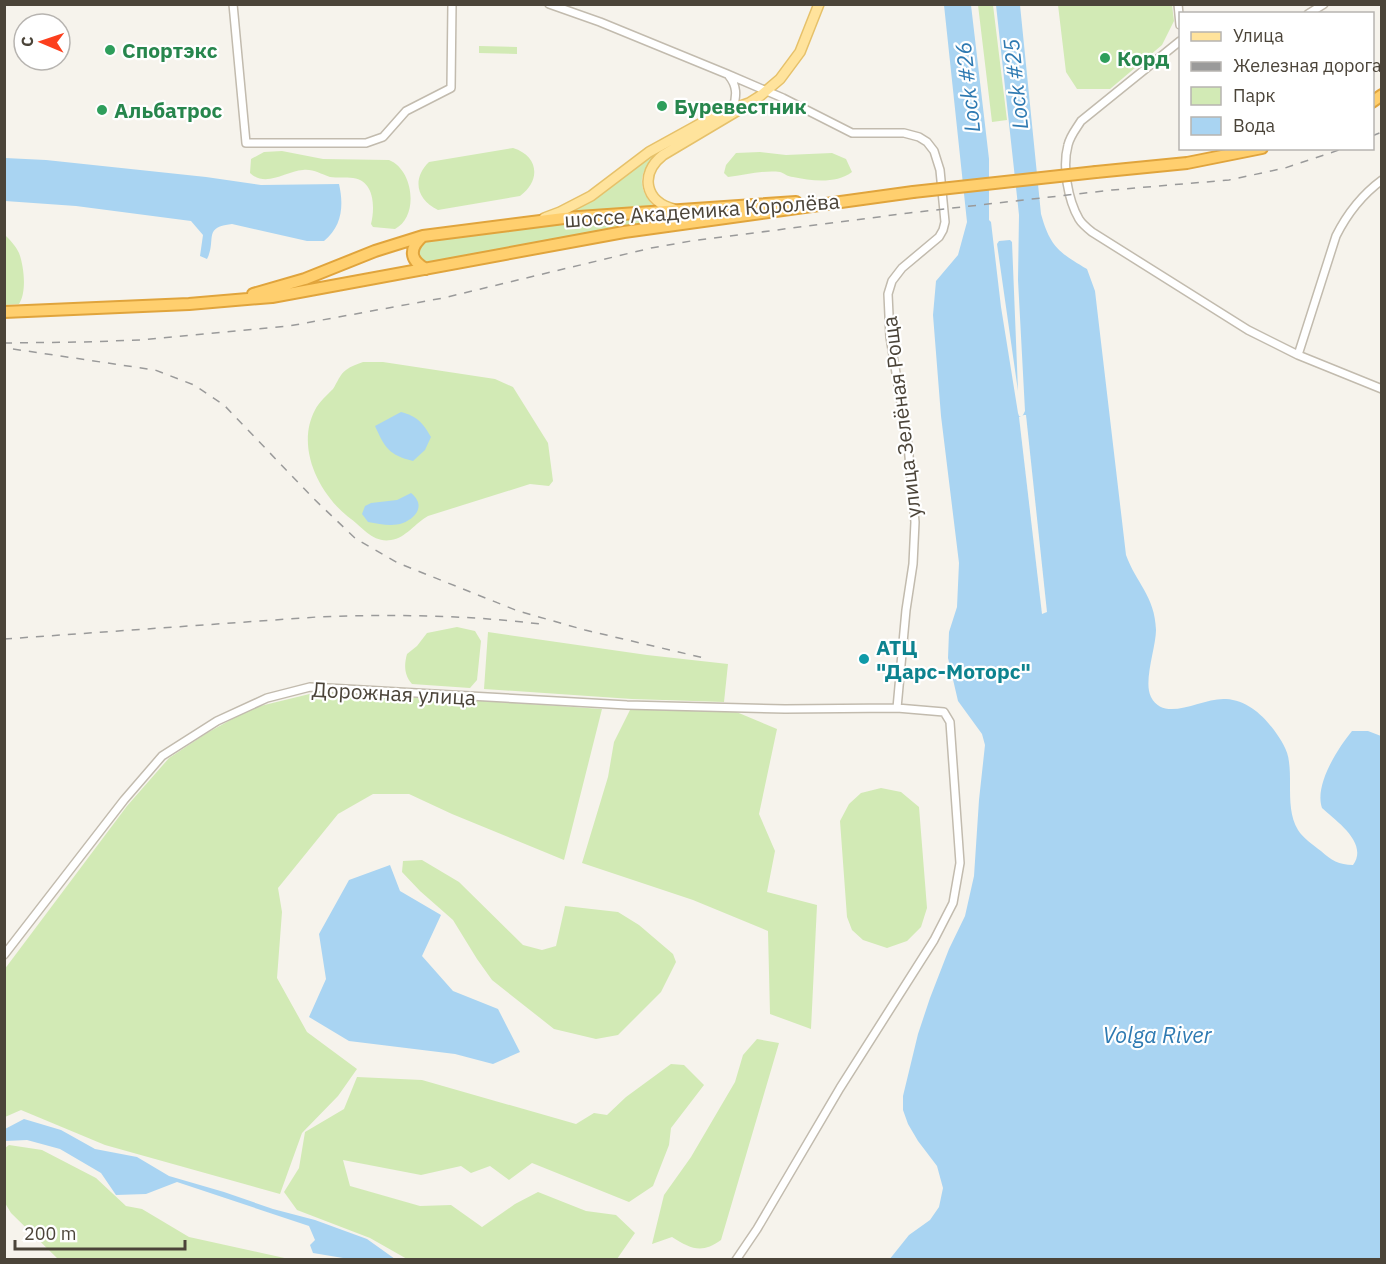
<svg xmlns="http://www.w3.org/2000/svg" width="1386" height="1264" font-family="'IBM Plex Sans',sans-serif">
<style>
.green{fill:#d2eab5}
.water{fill:#a9d4f2}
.pier{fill:#f6f3ec}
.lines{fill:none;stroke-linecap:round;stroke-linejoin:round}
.minor-casing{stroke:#c2bbae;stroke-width:10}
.major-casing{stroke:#e6c16a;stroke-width:12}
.highway-casing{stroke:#e0a43c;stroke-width:14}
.minor{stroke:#fff;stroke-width:7}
.major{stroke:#ffe39c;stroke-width:9}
.highway{stroke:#ffcf6e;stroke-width:10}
.rail{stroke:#9a9a9a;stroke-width:1.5;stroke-dasharray:8 8;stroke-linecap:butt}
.highway-bridge-casing{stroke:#e0a43c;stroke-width:14;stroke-linecap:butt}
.highway-bridge{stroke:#ffcf6e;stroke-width:10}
.leisure-dot{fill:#2e9e5b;stroke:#fff;stroke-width:2}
.culture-dot{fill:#0f9aa8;stroke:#fff;stroke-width:2}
.labels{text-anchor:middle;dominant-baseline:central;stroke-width:4.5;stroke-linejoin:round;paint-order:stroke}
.leisure-label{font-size:21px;font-weight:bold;fill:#27864d;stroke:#fff;text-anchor:start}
.street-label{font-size:21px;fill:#4b4439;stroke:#fff}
.culture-label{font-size:21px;font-weight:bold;fill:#0d838f;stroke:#fff;text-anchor:start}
.water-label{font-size:22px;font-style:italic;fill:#2e7ab2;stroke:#fff}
</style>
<rect width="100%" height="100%" fill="#f6f3ec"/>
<path class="green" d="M978,5H993L1007,120L992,122Z
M1058,5H1172L1174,21L1162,45L1110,89H1077L1066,72Z
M479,46L517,47V54L479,53Z
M513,148C539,156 541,181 520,196L438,210C416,200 412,178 429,162Z
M282,151L323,159L389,160C414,170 419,217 395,229L373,227L371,224C375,208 375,181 353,178C346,177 337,178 330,177C320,174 314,169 303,170C286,171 266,188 250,173L251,159L264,152Z
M657,151L658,153C638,173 636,186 655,208L568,213L589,201Z
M760,152L786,155L832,153L846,159L852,172C836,184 812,181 793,177C788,177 784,173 780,172C763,170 745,175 728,177L724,173L726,165L736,153Z
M770,209L428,264L422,262L418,256V246L423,241L564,224Z
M4,234C9,239 16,246 19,253C24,266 27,292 19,304L5,305Z
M363,362H383L495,379L513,387L548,443L553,481L549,486L530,484L428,516C415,523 406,538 391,540C373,543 363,528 351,519C320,496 295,448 315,410C319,402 327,395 333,389C337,383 340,374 346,370C351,366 358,364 363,362Z
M457,627L475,631L481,641L477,680L470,688L412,684C404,675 404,665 407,654L417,646L427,633Z
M488,632L647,655L728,664L724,702L632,699L484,689Z
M326,690L602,709L564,860L452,814L409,794H373L338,814L278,888L282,912L277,978L307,1032L357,1069L338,1096L302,1133L280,1194L105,1145L21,1110L5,1117L4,970L127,806L169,758L207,733L252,708Z
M631,708L734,711L777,729L759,814L775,851L767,892L817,905L811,1029L770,1014L768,931L693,900L582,863L608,777L614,742Z
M881,788L901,792L919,807L927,908L921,927L907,941L887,948L863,940L852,930L847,917L840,821L849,804L861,793Z
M422,860L459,882L523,945L542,950L556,946L565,906L618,912L639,925L673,954L676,962L661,992L618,1035L596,1039L554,1029L492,980L477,959L453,920L420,891L402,872L403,861Z
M757,1039L779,1043L721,1240C702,1254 691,1249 672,1237L652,1244L664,1195L691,1157L735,1082L743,1055Z
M671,1064L684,1065L704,1085L671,1128L669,1145L653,1186L629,1202L532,1163L509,1180L490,1166L471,1173L461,1166L421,1175L343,1160L350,1186L420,1206L451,1205L482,1227L515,1204L538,1192L586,1211L616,1215L635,1233L617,1259H407L370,1238L297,1210L284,1192L299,1168L305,1132L344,1109L357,1077L422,1080L576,1124L594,1113L607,1115L626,1097Z
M9,1145L42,1150L96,1178L126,1206L142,1209L189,1237L289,1259H58L11,1213L5,1203V1148Z"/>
<path class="water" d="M944,5H971L989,159V220L991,222L1001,307L1018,413L1019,416L1022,417L1025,411L1018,280L1019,215L996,5H1020L1041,214C1050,246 1058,252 1087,269L1095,291L1126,555C1136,583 1155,596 1156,630C1156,647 1143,682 1151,697C1165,724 1202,697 1226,699C1246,700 1262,714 1274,730C1281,740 1288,750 1289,762C1292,783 1286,811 1298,830C1303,838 1313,845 1321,851C1331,860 1339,865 1353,865C1369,843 1336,821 1322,808C1314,785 1338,748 1352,731H1368L1381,736V1259L889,1260L909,1235L930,1220L939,1207L943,1188L937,1166L918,1141L908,1124L903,1110V1096L918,1034L930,998L949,949L965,916L974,876L979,800L985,745L982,734L958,701L948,658L949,632L957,607L959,563L941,416L933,315L936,281L958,255L967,222Z
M5,158L46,160L206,177L261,185L339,184C344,206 342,226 324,241H307L232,224C202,227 217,240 207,259L200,256L203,235L191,221L76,206L5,201Z
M1010,240L1012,242L1018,391L997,244L999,241Z
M401,412C417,416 423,423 431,437L425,450L413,461C389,455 385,448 375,426Z
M411,493C425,504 418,517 403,523C392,527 380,524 368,522L362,514L365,506L371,503L397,500Z
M390,865L400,891L441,915L422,956L453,991L498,1009L520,1052L493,1064L455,1054L349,1041L309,1017L326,979L319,934L349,880Z
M24,1119L61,1130L95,1149L137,1157L169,1176L224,1192L273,1209L315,1220L367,1239L395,1259H349L313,1253L310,1245L315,1240L309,1226L177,1182L146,1194L116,1195L101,1173L60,1149L27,1140L5,1141V1129Z"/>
<path class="pier" d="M1024,415H1026L1047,612L1042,614L1019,417Z"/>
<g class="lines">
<defs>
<path id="minor" d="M233,4L246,143H366L383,137L406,111L451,88L452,4
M549,4L600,22L727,74L783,98L852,133H904L919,137L927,142L934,151L940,170L945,222L943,230L939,237L902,268L892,281L888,294L890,337L908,445L915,522L913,564L906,610L897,708
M1178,4L1180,25
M1308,14L1324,4
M1180,41L1081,121C1076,129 1070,136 1068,145C1062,167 1068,200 1079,219C1082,224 1087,228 1092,232L1248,330L1298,355L1382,389
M729,76C737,86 737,95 733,108
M1298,355L1336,236C1347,214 1363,194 1382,180
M4,955L124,800L162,756L217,721L267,698L310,687L627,705L785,709L897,708L944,712L950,722L960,863L953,903L934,940L840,1088L757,1229L736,1260"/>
<path id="major" d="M674,209C645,202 639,174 663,155L737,111
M544,218L560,212L591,196L649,152L718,114L749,103L760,96L780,79L800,52L819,4"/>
<path id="highway" d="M1372,102L1382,95
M1096,172L1187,163L1262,148
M423,236C409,248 409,260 426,269
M253,294L305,279L375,251L423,236L564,218L796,202
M4,312L189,304L272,297L624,232L913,192"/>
</defs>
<use href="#minor" class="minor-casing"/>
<use href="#major" class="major-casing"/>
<use href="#highway" class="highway-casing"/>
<use href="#minor" class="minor"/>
<use href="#major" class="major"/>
<use href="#highway" class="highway"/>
<path class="rail" d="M1372,136L1382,132
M4,343L84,342L140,340L289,326L443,298L651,248L691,241L909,213L1112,190L1229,180L1285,168L1345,148
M13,349L155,370L194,385L224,405L314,499L356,539L398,563L518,611L585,630L704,658
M4,639L317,617C392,614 466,615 540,624"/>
<defs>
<path id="highway-bridge" d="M913,192L1096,172"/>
</defs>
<use href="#highway-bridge" class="highway-bridge-casing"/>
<use href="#highway-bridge" class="highway-bridge"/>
</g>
<g class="leisure-dot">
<circle cx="110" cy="50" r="6"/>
<circle cx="1105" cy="58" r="6"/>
<circle cx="662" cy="106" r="6"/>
<circle cx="102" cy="110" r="6"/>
</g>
<circle class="culture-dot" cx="864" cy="659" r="6"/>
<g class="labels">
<g class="leisure-label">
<text x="122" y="50">Спортэкс</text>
<text x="1117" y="58">Корд</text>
<text x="674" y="106">Буревестник</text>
<text x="114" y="110">Альбатрос</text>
</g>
<g class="street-label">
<text transform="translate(702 210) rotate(-4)">шоссе Академика Королёва</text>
<text transform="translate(901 417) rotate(-97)">улица Зелёная Роща</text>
<text transform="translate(394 693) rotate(3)">Дорожная улица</text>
</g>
<g class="culture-label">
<text x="876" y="647">АТЦ<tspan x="876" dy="24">"Дарс-Моторс"</tspan></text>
</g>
<g class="water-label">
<text transform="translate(1015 84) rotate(-96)">Lock #25</text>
<text transform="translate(967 87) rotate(-96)">Lock #26</text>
<text x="1157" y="1034">Volga River</text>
</g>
</g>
<rect width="1386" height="1264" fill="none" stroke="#4b4439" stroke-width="12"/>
<rect x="1179" y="12" width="195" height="138" fill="#ffffff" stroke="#b7b4b0" stroke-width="1.5"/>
<rect x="1191" y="32" width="30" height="9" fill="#ffe39c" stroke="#b7b4b0" stroke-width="1.5"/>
<text x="1233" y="42" font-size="18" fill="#4b4439">Улица</text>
<rect x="1191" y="62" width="30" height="9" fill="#9a9a9a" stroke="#b7b4b0" stroke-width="1.5"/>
<text x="1233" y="72" font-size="18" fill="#4b4439">Железная дорога</text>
<rect x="1191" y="87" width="30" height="18" fill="#d2eab5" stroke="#b7b4b0" stroke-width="1.5"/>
<text x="1233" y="102" font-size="18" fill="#4b4439">Парк</text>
<rect x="1191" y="117" width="30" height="18" fill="#a9d4f2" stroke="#b7b4b0" stroke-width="1.5"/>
<text x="1233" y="132" font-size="18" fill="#4b4439">Вода</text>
<g transform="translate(42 42) rotate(272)"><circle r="28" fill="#ffffff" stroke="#b7b4b0" stroke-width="1.5"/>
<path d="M0-4.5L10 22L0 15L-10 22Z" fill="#fc3f1d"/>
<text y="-9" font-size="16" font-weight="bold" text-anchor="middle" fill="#4b4439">С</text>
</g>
<path d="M15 1240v9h170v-9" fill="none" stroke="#4b4439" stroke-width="3"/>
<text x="24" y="1240" font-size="18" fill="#4b4439" stroke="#ffffff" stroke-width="4.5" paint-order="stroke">200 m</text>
</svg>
